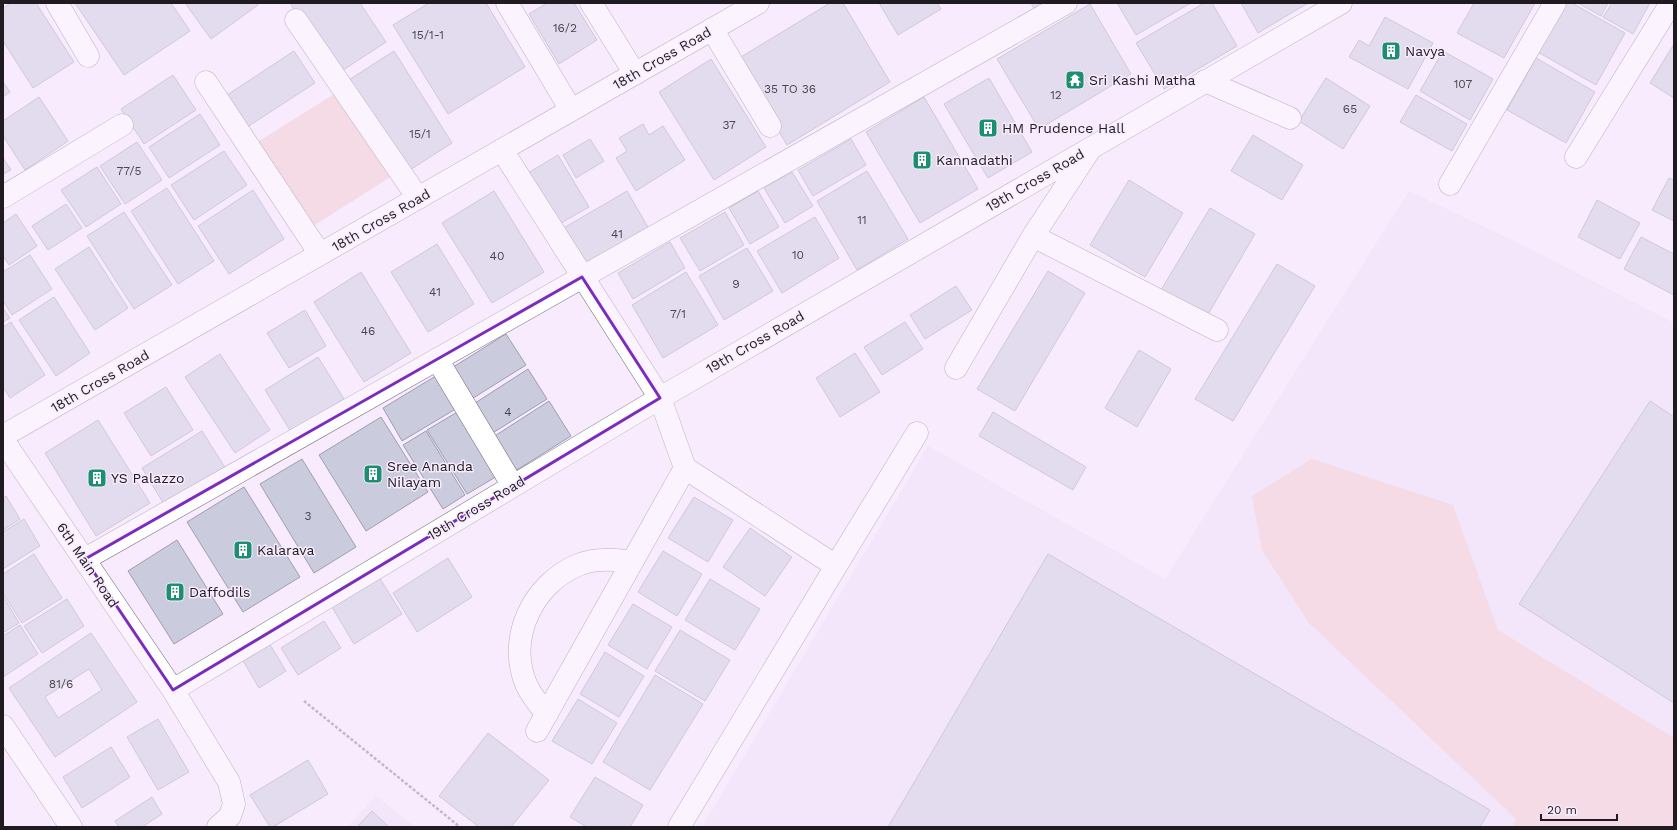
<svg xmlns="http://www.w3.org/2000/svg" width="1677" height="830" font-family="'Work Sans',sans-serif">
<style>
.built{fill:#edddf5}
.green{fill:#f0c8cb}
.building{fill:#cbcbde;stroke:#9e9eb0;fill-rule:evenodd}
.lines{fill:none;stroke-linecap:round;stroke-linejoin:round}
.minor-casing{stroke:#716777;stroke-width:23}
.major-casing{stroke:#716777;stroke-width:23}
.path{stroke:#837b87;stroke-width:2.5;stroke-dasharray:3 2;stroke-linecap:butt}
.minor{stroke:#fff;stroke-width:22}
.major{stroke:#fff;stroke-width:22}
.marked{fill:none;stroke:#7b2cbf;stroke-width:3;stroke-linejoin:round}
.labels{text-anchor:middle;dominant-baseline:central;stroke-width:3;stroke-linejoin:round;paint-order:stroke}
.number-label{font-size:12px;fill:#4a4750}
.poi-label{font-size:14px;fill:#1f1b21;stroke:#f7ebfd;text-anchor:start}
.street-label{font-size:14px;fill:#1f1b21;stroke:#f7ebfd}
</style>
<rect width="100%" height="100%" fill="#f7ebfd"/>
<path class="built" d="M1409,191L1528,248L1674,323V827H702L928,446L1165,579Z
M376,796L415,827H347Z"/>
<path class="green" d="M339,91L392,176L307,230L253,145Z
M1312,459L1453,505L1498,630L1674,738V827H1513L1516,819L1309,623L1262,550L1252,496Z"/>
<path class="building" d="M11,3H36L74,62L33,88L3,41V8Z
M75,3H171L190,31L124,75Z
M185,3H257L258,5L211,39Z
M290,3H360L386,42L337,74Z
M429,3H486L525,67L448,114L393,25Z
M547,3H574L597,40L559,64L529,14Z
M830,3H843L890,82L787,145L736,60Z
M879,3H937L941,9L898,35Z
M1031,3H1050L1036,12Z
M1117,3H1191L1136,35Z
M1204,3H1212L1237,46L1164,89L1136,43Z
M1241,3H1308L1258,33Z
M1474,3H1535L1504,58L1457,33Z
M1564,3H1572L1625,33L1596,85L1536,51Z
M1578,3H1608L1601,16Z
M1612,3H1650L1633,34L1603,17Z
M1090,4L1131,74L1039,129L997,59Z
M1385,17L1433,43L1408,89L1349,57L1359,40L1369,46Z
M1674,44V98L1650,83Z
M294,51L315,83L241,131L221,99Z
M394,51L452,143L402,175L344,83Z
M1443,51L1493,79L1470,120L1420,91Z
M1536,58L1595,92L1566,143L1507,110Z
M711,59L766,147L714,180L659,92Z
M173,75L196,110L144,144L121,109Z
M989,78L1032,152L988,178L944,104Z
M1326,78L1370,106L1343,149L1299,121Z
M3,82L10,92L3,97Z
M1416,95L1467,124L1452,151L1400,122Z
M39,97L68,141L25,170L3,136V121Z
M924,97L978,189L920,223L866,132Z
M200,114L220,145L169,178L149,147Z
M643,124L649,135L663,126L685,160L636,191L616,158L627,151L619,138Z
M1253,135L1303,165L1282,200L1231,171Z
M590,139L604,161L576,178L563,155Z
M851,139L866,165L813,196L798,170Z
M137,142L162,180L125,204L100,166Z
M224,151L247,185L194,220L171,185Z
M558,155L589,207L554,227L523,176Z
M3,158L11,170L3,174Z
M97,167L121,204L86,227L61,190Z
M867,171L908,239L857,270L817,201Z
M792,172L813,206L785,223L764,188Z
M1669,178L1674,180V221L1652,210Z
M1129,180L1183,213L1145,277L1090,245Z
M167,188L214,261L178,284L131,211Z
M253,190L284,239L229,274L198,226Z
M494,191L544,272L492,303L442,223Z
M627,191L649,229L585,267L562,229Z
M758,191L779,227L750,244L729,208Z
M1597,200L1640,223L1620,259L1578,237Z
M66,204L82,228L48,250L32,226Z
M1210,208L1255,234L1207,316L1161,290Z
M124,212L172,285L134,309L87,236Z
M725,212L744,245L700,271L680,238Z
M16,214L37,246L9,265L3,256V223Z
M815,217L839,258L782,293L757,251Z
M1641,237L1674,254V295L1624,269Z
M670,242L685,268L633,299L618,273Z
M437,244L474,304L428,332L391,272Z
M89,247L128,308L95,330L55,269Z
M747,248L773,291L724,320L699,276Z
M30,255L52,289L12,315L3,301V272Z
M1277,264L1315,286L1233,421L1195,399Z
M1048,271L1085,293L1015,411L977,389Z
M361,272L411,353L364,382L314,302Z
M686,272L718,325L663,358L632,305Z
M956,286L972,310L925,339L910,315Z
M54,297L90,353L56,376L19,320Z
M3,308L10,318L3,322Z
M305,310L326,346L289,368L267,333Z
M11,322L45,375L10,398L3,387V327Z
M905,322L923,349L882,375L864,347Z
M506,334L526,365L470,400L450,369Z
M1139,350L1171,369L1137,427L1105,408Z
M855,353L880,392L840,417L816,378Z
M220,354L270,430L235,453L185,377Z
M318,357L344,399L291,432L265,390Z
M528,369L547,399L491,434L472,405Z
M439,374L459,407L402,441L383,408Z
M166,387L193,430L151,456L124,413Z
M549,401L571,436L512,473L490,439Z
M1650,401L1674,417V703L1519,604Z
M459,411L499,475L467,494L427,430Z
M993,412L1086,467L1073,490L979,436Z
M381,417L428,492L366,531L319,455Z
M98,420L150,503L96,536L45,453Z
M202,431L226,469L165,506L142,468Z
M426,431L465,495L443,509L403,445Z
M302,459L356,547L314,573L260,484Z
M244,487L300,577L243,612L187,522Z
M6,496L20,519L3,530V498Z
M694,497L733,520L708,562L668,538Z
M24,519L40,546L3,569V532Z
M750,528L792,557L765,596L723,567Z
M177,540L223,614L174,644L128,571Z
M663,551L702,574L677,616L638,592Z
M34,554L62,598L22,623L3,593V574Z
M1048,554L1490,810L1480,827H888Z
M448,558L472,597L417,632L393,593Z
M379,577L402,614L354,644L332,607Z
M710,579L760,609L735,650L685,620Z
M3,596L19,623L3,633Z
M67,599L84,626L42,653L24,626Z
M633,604L672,627L647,669L608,645Z
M324,621L341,648L298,675L281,648Z
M20,625L38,654L3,677V636Z
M680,630L730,660L705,701L655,671Z
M91,633L137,702L55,757L9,688ZM89,669L102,690L58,718L45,697Z
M269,643L286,671L259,688L242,659Z
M605,652L644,676L619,717L580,694Z
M655,675L703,704L650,790L603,762Z
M578,699L617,723L592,764L552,741Z
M158,719L189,772L158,790L127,737Z
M488,733L549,780L511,827H479L439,796Z
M111,747L130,777L82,808L63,777Z
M308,760L328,794L273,827H270L250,795Z
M595,777L643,805L630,827H587L570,817Z
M152,797L162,814L142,827H119L115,821Z
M372,811L389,827H357Z"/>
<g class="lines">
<defs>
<path id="minor" d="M57,3L88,56
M507,3L571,110
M591,3L635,74
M296,20L418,198
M712,29L770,126
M1205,81L1290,118
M206,82L320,254
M502,150L660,398L685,468L836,566
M1576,157L1671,3
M1450,184L1555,3
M3,197L122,125
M1033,236L1217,330
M437,359L513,486
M956,368L1033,236L1089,151
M3,440L173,690L229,782L234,804L230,816L218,827
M85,559L1066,3
M173,690L660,398L1341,3
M547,714C539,705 531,695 526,684C507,637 533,584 578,565C595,558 614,559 632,562
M3,726L71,827
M537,731L685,468
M679,827L836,566L917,433"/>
<path id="major" d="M3,436L758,3"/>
</defs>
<use href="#minor" class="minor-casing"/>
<use href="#major" class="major-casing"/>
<path class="path" d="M304,701L460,827"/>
<use href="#minor" class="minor"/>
<use href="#major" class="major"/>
</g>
<path d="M0 0H1677V830H0ZM582,277L660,398L173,690L85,559Z" fill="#f7ebfd" fill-opacity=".55" fill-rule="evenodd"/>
<path class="marked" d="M582,277L660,398L173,690L85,559Z"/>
<defs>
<symbol id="building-square" viewBox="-11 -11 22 22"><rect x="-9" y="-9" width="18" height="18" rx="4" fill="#1d8f71" stroke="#f7ebfd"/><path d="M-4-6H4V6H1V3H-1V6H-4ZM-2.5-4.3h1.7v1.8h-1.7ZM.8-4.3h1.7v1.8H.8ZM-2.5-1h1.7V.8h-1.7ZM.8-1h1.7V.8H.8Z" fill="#fff"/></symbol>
<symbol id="temple-square" viewBox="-11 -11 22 22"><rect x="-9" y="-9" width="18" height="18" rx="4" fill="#1d8f71" stroke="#f7ebfd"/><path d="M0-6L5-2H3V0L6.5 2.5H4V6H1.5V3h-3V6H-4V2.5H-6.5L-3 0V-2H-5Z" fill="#fff"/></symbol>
</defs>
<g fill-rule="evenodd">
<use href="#building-square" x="1380" y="40" width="22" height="22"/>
<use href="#temple-square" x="1064" y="69" width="22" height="22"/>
<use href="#building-square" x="977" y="117" width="22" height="22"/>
<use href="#building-square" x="911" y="149" width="22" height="22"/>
<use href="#building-square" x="362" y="463" width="22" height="22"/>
<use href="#building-square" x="86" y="467" width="22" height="22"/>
<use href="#building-square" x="232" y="539" width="22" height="22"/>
<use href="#building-square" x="164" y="581" width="22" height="22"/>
</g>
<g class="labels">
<g class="number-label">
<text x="565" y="28">16/2</text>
<text x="428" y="35">15/1-1</text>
<text x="1463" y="84">107</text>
<text x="790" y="89">35 TO 36</text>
<text x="1056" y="95">12</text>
<text x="1350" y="109">65</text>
<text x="729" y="125">37</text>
<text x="420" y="134">15/1</text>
<text x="129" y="171">77/5</text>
<text x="862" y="220">11</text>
<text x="617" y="234">41</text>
<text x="798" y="255">10</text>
<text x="497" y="256">40</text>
<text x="736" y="284">9</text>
<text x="435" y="292">41</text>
<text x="678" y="314">7/1</text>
<text x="368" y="331">46</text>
<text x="508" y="412">4</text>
<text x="308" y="516">3</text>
<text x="61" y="684">81/6</text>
</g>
<g class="poi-label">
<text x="1405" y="51">Navya</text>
<text x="1089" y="80">Sri Kashi Matha</text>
<text x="1002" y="128">HM Prudence Hall</text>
<text x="936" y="160">Kannadathi</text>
<text x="387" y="466">Sree Ananda<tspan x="387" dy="16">Nilayam</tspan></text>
<text x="111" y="478">YS Palazzo</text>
<text x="257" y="550">Kalarava</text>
<text x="189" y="592">Daffodils</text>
</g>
<g class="street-label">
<text transform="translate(662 58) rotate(-30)">18th Cross Road</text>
<text transform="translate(1035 180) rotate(-30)">19th Cross Road</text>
<text transform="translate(381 220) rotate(-30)">18th Cross Road</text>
<text transform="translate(755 342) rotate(-30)">19th Cross Road</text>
<text transform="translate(100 381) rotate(-30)">18th Cross Road</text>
<text transform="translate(476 508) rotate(-31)">19th Cross Road</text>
<text transform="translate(88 565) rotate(56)">6th Main Road</text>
</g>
</g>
<rect width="1677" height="830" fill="none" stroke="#1f1b21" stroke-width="8"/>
<path d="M1541 814v6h76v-6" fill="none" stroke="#1f1b21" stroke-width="2"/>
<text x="1547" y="814" font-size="12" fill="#1f1b21" stroke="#f7ebfd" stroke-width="3" paint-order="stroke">20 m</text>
</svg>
